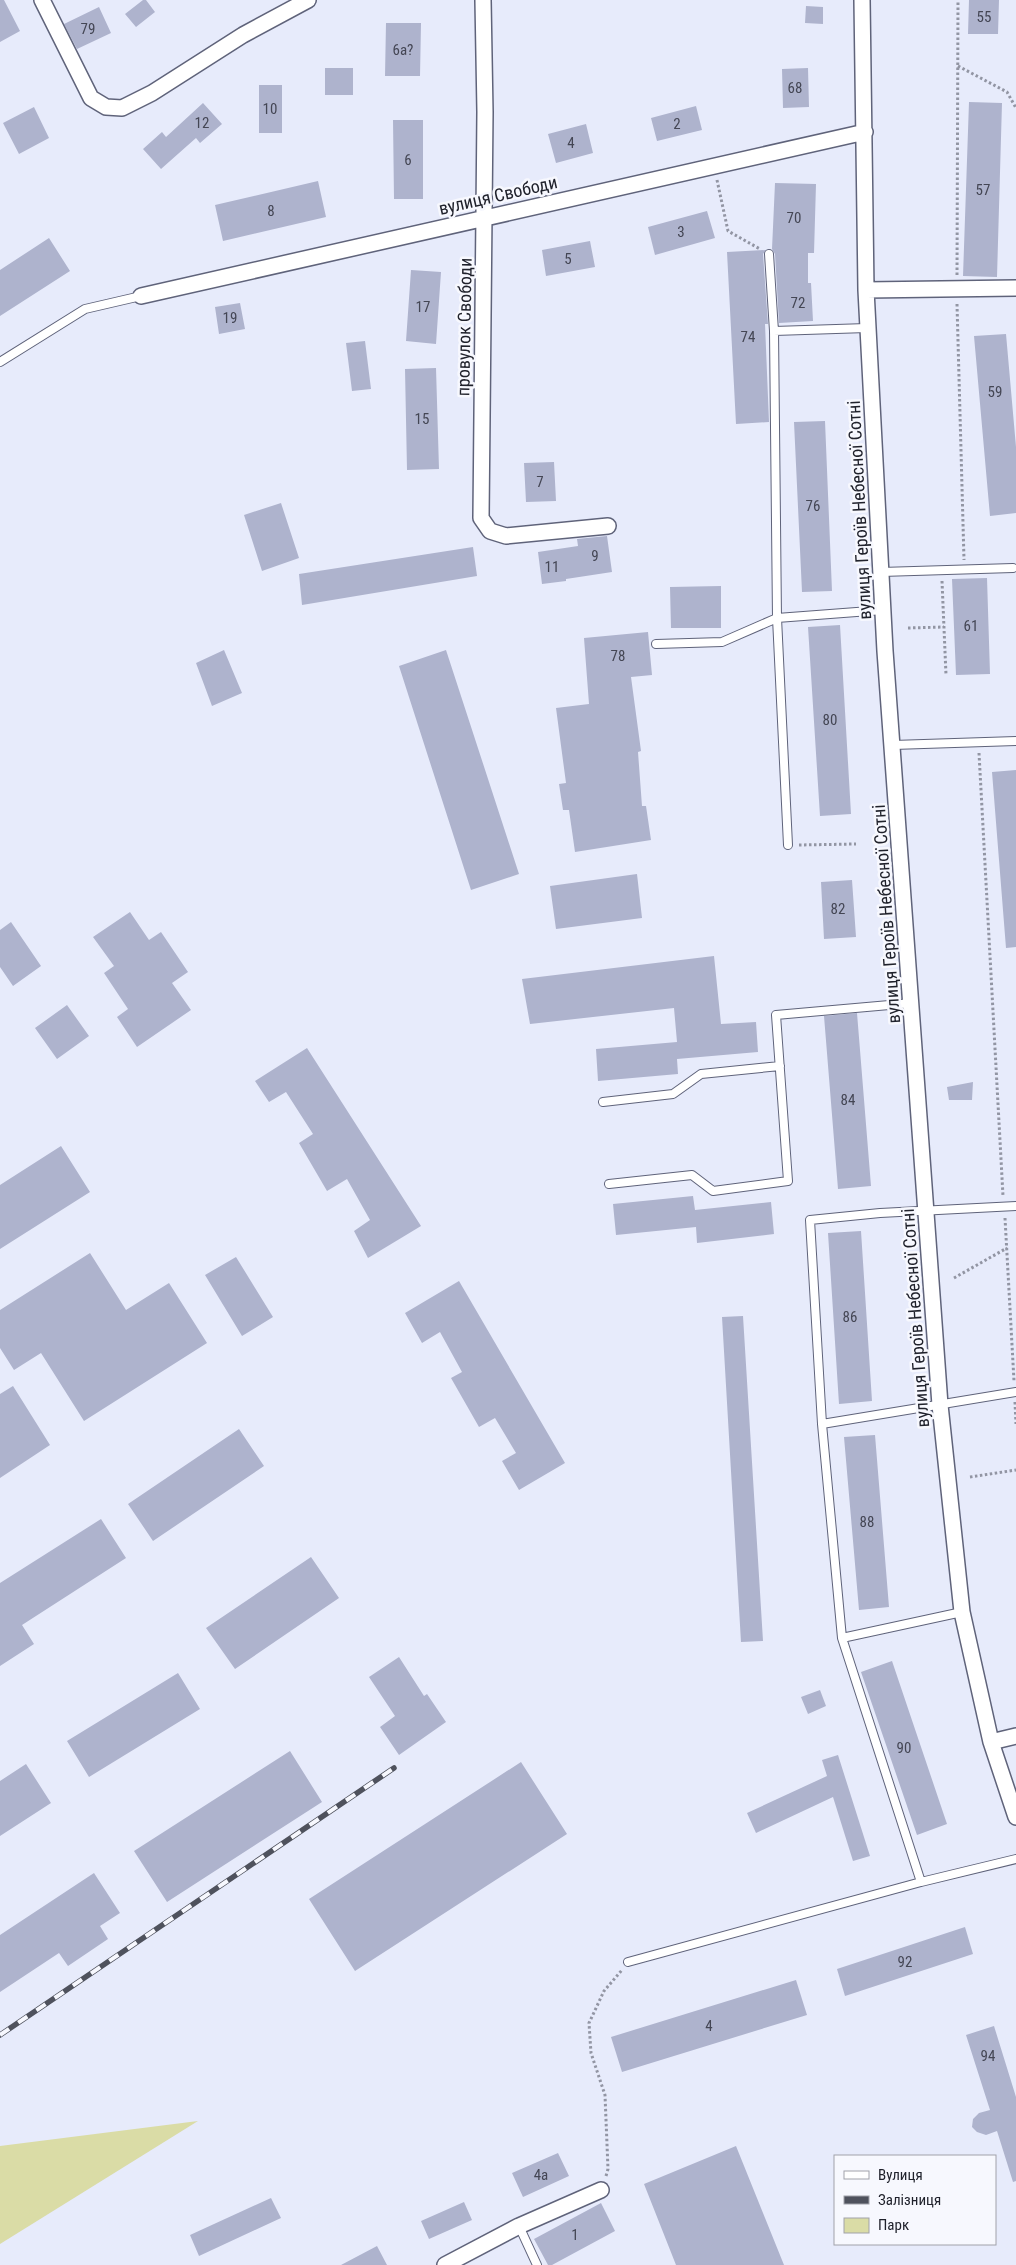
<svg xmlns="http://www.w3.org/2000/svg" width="1016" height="2265" font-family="'Roboto Condensed',sans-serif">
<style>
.green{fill:#dadca6}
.building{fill:#aeb3cd}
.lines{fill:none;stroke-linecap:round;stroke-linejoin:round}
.service-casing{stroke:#5f637a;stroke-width:10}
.minor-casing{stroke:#5f637a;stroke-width:18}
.path{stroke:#9295a3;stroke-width:3;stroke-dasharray:2.5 2.5;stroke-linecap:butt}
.service{stroke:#fff;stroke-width:8}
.minor{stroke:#fff;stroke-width:15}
.rail-casing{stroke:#4f525d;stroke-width:5.5}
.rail{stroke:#f7f8fe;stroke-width:4;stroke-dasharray:11;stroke-linecap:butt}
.labels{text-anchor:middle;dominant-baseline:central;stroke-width:5;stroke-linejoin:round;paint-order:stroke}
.number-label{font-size:15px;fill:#444654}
.street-label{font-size:18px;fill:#20222c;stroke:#f7f8fe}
</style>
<rect width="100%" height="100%" fill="#e7ebfb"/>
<path class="green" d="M198,2121L0,2244V2146Z"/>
<path class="building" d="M0,0H4L20,31L0,42Z
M143,0H146L155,12L136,27L125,14Z
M969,0H999L998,34H968Z
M806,6L823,7V24L805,23Z
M99,7L111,33L77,49L64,24Z
M386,23H421L420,76H385Z
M325,68H353V95H325Z
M808,68L809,107L783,108L782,69Z
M259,85H282V133H259Z
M969,102L1002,103L997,277L963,276Z
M203,103L222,124L200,143L196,138L161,169L143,149L162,132L166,137Z
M696,106L702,130L657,141L651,118Z
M34,107L49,138L19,154L3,123Z
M393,120H423V199H394Z
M586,124L593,153L556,163L548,134Z
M318,181L326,217L223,241L215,205Z
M775,183L816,184L814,253H808V283H811L813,321L779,323L775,254L772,249Z
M707,211L715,238L655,255L648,227Z
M49,238L70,271L0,316V270Z
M590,241L595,267L546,276L542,250Z
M766,250L763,254L768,324H765L769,422L736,424L727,252Z
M411,270L441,272L436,344L406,341Z
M240,303L245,329L219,334L215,307Z
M1006,334L1016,447V513L990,516L974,336Z
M365,341L371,389L352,391L346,343Z
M436,368L439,469L407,470L405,369Z
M825,421L832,591L802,592L794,422Z
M554,462L556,501L526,502L524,463Z
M281,503L299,558L262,571L244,515Z
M607,536L612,572L566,579V581L542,584L538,552L578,546L577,539Z
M473,547L477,576L302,605L299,574Z
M987,578L990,674L956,675L952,579Z
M721,586V628H671L670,587Z
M840,625L851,814L820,816L808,627Z
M648,632L652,675L631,677L641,751L638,752L642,806H646L651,840L575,852L569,810H563L559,784L566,783L556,708L589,704L584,638Z
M224,650L242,693L212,706L196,663Z
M446,650L519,874L471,890L399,666Z
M1016,770V947L1006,948L992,772Z
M637,874L642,918L556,929L550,886Z
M852,880L856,937L824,939L821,882Z
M130,912L149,940L161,932L188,972L172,983L191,1010L137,1047L117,1017L128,1009L104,973L114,966L93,937Z
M11,922L41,966L13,986L0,967V930Z
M714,956L721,1024L756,1022L758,1052L677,1059L678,1074L598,1081L596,1049L677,1042L674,1008L530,1024L522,979Z
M67,1005L89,1036L57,1059L35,1028Z
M857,1013L871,1186L838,1189L824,1016Z
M307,1048L421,1226L368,1258L354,1231L370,1220L347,1179L327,1191L299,1143L313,1134L286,1092L269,1102L255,1081Z
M973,1082L972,1100H949L947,1087Z
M61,1146L90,1192L0,1249V1185Z
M693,1196L695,1210L771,1202L774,1234L697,1243L696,1227L616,1235L613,1204Z
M861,1231L872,1401L839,1404L828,1233Z
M90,1253L126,1310L169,1283L207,1343L84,1421L41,1353L14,1370L0,1348V1310Z
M236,1257L273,1317L242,1336L205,1275Z
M459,1281L565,1463L519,1490L502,1461L516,1453L495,1418L479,1427L451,1378L462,1372L440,1332L422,1343L405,1313Z
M743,1316L763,1641L741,1642L722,1317Z
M13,1386L50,1445L0,1478V1394Z
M239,1429L264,1466L153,1541L128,1504Z
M875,1435L889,1607L859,1610L844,1437Z
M101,1519L126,1558L22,1625L34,1644L0,1666V1583Z
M311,1557L339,1598L235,1669L206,1628Z
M399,1657L424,1696L427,1694L446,1722L399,1755L380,1727L395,1716L369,1677Z
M892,1661L947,1824L917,1835L861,1672Z
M178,1673L200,1709L89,1777L67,1741Z
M820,1690L826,1706L808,1714L801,1697Z
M290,1751L322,1802L167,1902L134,1851Z
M838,1755L870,1856L853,1861L833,1797L756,1833L747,1813L827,1776L822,1760Z
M521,1762L567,1834L355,1971L309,1899Z
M26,1764L51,1803L0,1836V1781Z
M94,1873L120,1913L100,1926L108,1939L68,1966L59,1953L0,1992V1935Z
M965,1927L973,1954L845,1996L837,1969Z
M796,1980L807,2015L622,2072L611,2037Z
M994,2026L1016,2097V2181L1013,2182L997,2131L986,2135L977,2132L972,2127L973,2119L979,2113L990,2110L966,2035Z
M736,2146L784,2265H676L644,2184Z
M558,2153L569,2176L523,2197L512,2173Z
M271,2198L281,2218L199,2256L190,2235Z
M464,2202L472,2220L429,2239L421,2221Z
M601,2203L615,2231L552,2265H548L534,2239Z
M377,2246L387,2265H341Z"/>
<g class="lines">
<defs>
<path id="service" d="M769,254L774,331L777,618L788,845
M774,331L867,328
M0,362L85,309L141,296
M881,572L1013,568
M656,644L722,642L777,618L883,610
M893,745L1016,741
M603,1102L673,1094L701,1074L780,1066
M609,1184L692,1175L713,1191L788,1181L776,1015L912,1003
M822,1424L1016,1392
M842,1638L962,1612
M921,1882L842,1638L822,1424L810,1220L880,1213L1016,1206
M628,1962L921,1882L1016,1859
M519,2226L537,2265"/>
<path id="minor" d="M42,0L91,98L106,107L122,108L152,93L243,35L308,0
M483,0L485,112L481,518L490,531L506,536L608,526
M862,0L866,290L885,651L940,1405L962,1612L991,1742L1016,1817
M866,290L1016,288
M141,296L865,132
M991,1742L1016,1736
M445,2265L519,2226L601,2190"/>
</defs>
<use href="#service" class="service-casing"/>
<use href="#minor" class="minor-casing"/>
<path class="path" d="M958,66L1007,92L1016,108
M717,180L728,231L760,249
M957,275L958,0
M957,304L964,560
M942,581L946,675
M908,628L944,627
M979,753L1003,1196
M799,845L856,844
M1005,1218L1014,1381
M954,1278L1007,1248
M1015,1402L1016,1424
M970,1477L1016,1470
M606,2176L608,2169L605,2095L591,2053L589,2023L604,1991L622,1970"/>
<use href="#service" class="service"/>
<use href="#minor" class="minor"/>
<defs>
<path id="rail" d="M0,2035L394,1768"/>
</defs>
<use href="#rail" class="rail-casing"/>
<use href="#rail" class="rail"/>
</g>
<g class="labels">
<g class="number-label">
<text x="984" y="17">55</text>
<text x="88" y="29">79</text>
<text x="403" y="50">6a?</text>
<text x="795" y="88">68</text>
<text x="270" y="109">10</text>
<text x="202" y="123">12</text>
<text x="677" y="124">2</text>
<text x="571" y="143">4</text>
<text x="408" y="160">6</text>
<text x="983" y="190">57</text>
<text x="271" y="211">8</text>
<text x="794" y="218">70</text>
<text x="681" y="232">3</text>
<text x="568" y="259">5</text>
<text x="798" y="303">72</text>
<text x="423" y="307">17</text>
<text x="230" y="318">19</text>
<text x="748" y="337">74</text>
<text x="995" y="392">59</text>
<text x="422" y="419">15</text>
<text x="540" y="482">7</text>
<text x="813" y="506">76</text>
<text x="595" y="556">9</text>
<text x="552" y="567">11</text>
<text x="971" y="626">61</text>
<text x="618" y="656">78</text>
<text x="830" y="720">80</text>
<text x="838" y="909">82</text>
<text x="848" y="1100">84</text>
<text x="850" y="1317">86</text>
<text x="867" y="1522">88</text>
<text x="904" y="1748">90</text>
<text x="905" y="1962">92</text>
<text x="709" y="2026">4</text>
<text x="988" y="2056">94</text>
<text x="541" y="2175">4а</text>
<text x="575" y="2235">1</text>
</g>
<g class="street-label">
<text transform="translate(498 195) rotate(-13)">вулиця Свободи</text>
<text transform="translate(464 327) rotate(-89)">провулок Свободи</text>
<text transform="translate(859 510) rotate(-93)">вулиця Героїв Небесної Сотні</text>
<text transform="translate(886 914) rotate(-94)">вулиця Героїв Небесної Сотні</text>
<text transform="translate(915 1318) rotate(-94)">вулиця Героїв Небесної Сотні</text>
</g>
</g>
<rect x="834" y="2155" width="162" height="90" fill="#f7f8fe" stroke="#a1a2aa"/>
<rect x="844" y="2171" width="25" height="8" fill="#ffffff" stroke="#a1a2aa"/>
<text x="878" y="2180" font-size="15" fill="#20222c">Вулиця</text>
<rect x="844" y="2196" width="25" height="8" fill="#4f525d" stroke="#a1a2aa"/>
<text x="878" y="2205" font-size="15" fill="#20222c">Залізниця</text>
<rect x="844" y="2218" width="25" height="15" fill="#dadca6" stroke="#a1a2aa"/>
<text x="878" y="2230" font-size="15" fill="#20222c">Парк</text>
</svg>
